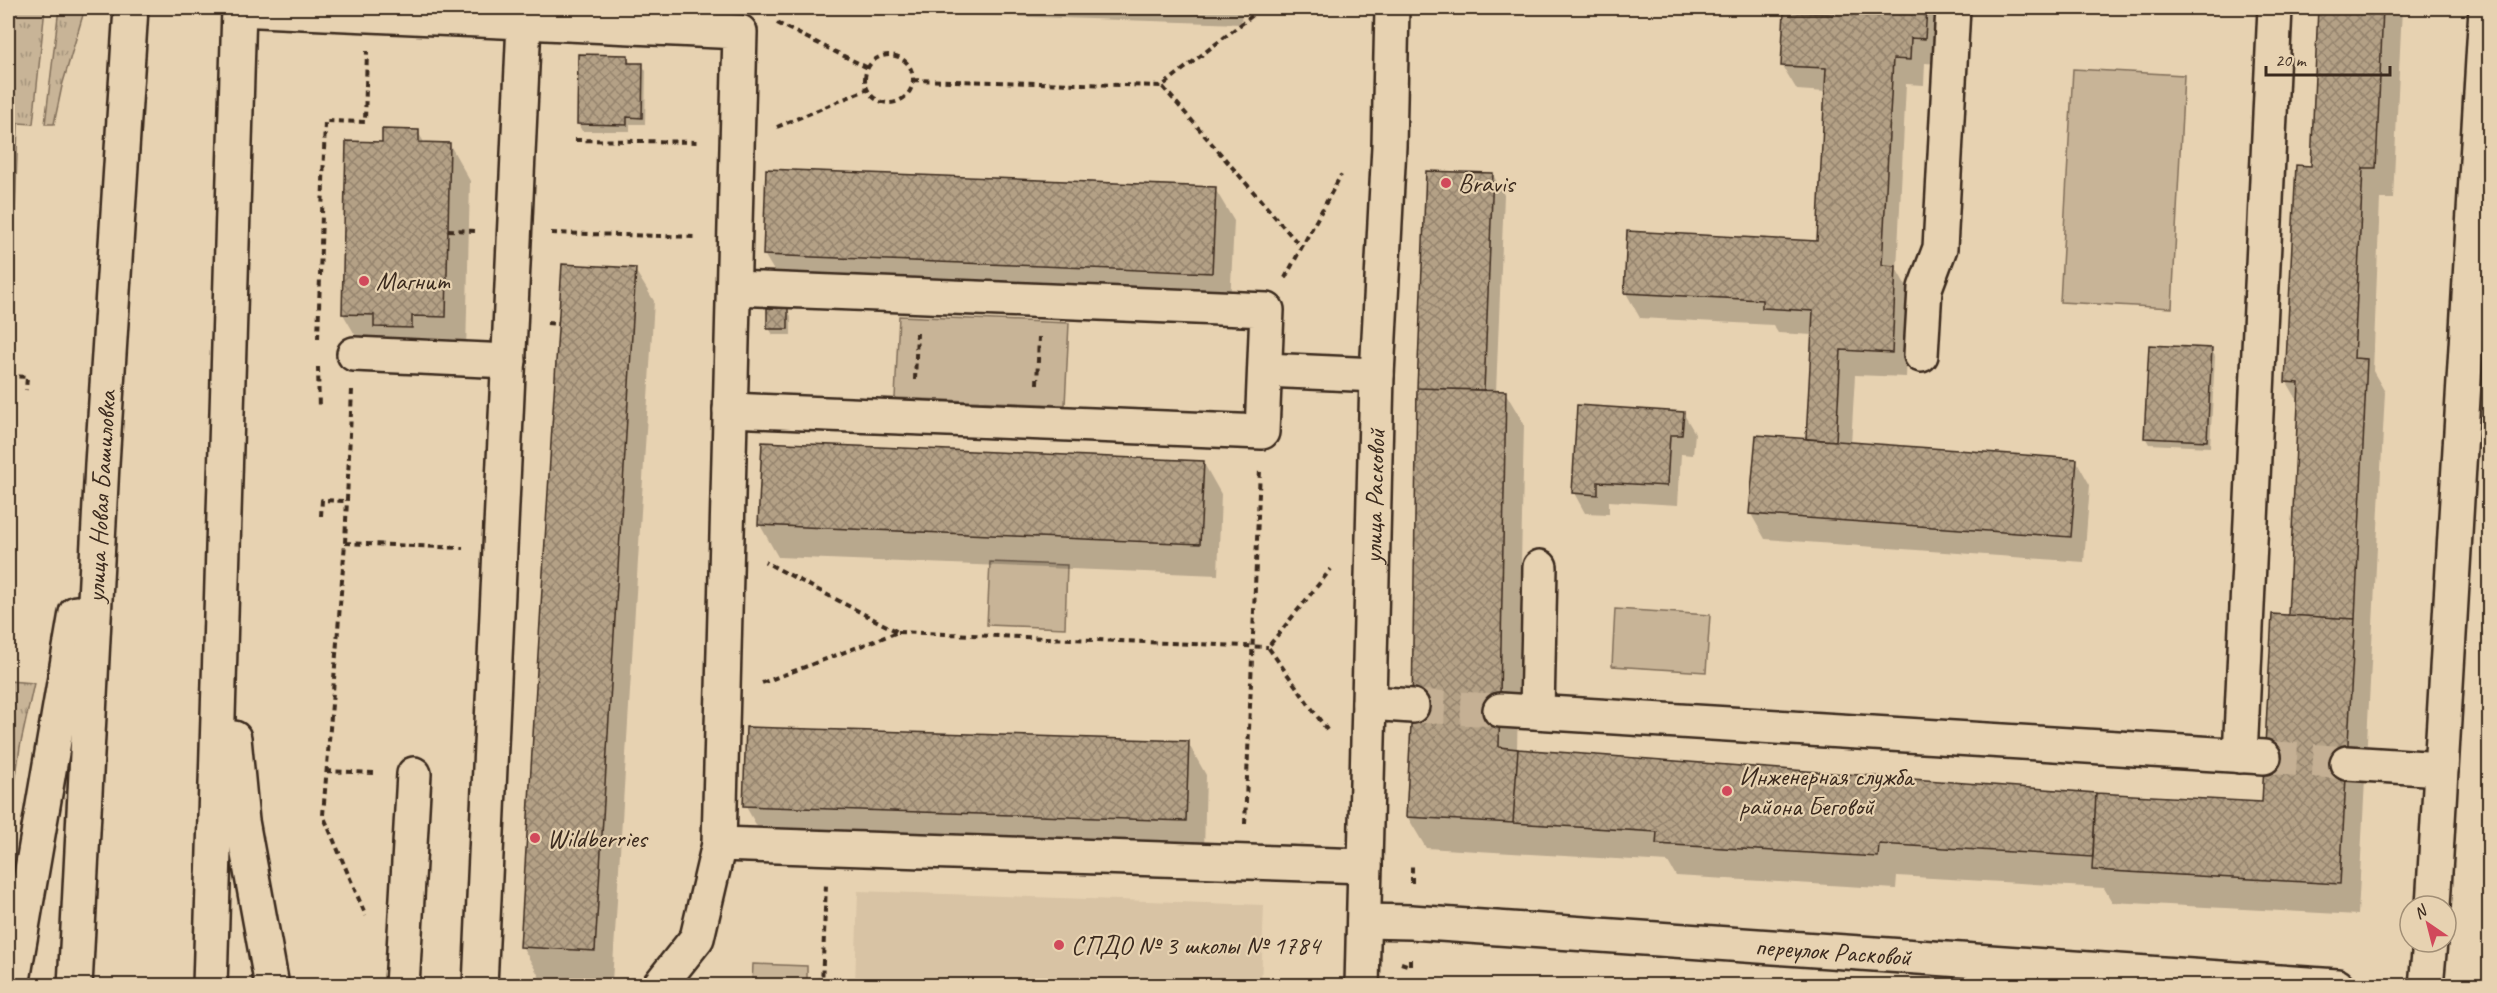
<svg xmlns="http://www.w3.org/2000/svg" width="2497" height="993" font-family="Caveat,sans-serif">
<style>
.built{fill:#d8c3a4}
.grass{fill:url(#grass-tufts);stroke:#826f5a;stroke-width:1.5}
.park{fill:#c8b497;stroke:#826f5a;stroke-width:1.5}
.shadow{fill:#0003}
.building{fill:url(#building-cross-hatch);stroke:#3b2a1e;stroke-width:1.5}
.lines{fill:none;stroke-linecap:round;stroke-linejoin:round}
.minor-tunnel{stroke:#c5b094;stroke-width:33;stroke-dasharray:33 16;stroke-linecap:butt}
.minor-casing{stroke:#3b2a1e;stroke-width:38}
.major-casing{stroke:#3b2a1e;stroke-width:38}
.path{stroke:#3b2a1e;stroke-width:4;stroke-dasharray:6 4.5;stroke-linecap:butt}
.minor{stroke:#e7d2b1;stroke-width:33}
.major{stroke:#e7d2b1;stroke-width:33}
.poi-dot{fill:#d1495b;stroke:#e7d2b1;stroke-width:2}
.labels{text-anchor:middle;dominant-baseline:central;stroke-width:4.5;stroke-linejoin:round;paint-order:stroke}
.poi-label{font-size:26px;fill:#3b2a1e;stroke:#e7d2b1;text-anchor:start}
.street-label{font-size:26px;fill:#3b2a1e;stroke:#e7d2b1}
</style>
<defs>
<pattern id="grass-tufts" width="24" height="20" patternUnits="userSpaceOnUse" patternTransform="scale(1.5)"><rect width="24" height="20" fill="#c8b497"/><path d="M3 7l-1-3M5 7V3M7 7l1-3M15 17l-1-3M17 17v-4M19 17l1-3" fill="none" stroke="#a4937b"/></pattern>
<pattern id="building-cross-hatch" width="8" height="8" patternUnits="userSpaceOnUse" patternTransform="scale(1.5)"><rect width="8" height="8" fill="#b4a186"/><path d="M0 0l8 8M0 8l8-8" fill="none" stroke="#94836d"/></pattern>
</defs>
<rect width="100%" height="100%" fill="#e7d2b1"/>
<filter id="ink" filterUnits="userSpaceOnUse"><feTurbulence type="fractalNoise" baseFrequency=".0167" numOctaves="2"/><feDisplacementMap in="SourceGraphic" scale="12" xChannelSelector="R" yChannelSelector="G"/><feConvolveMatrix kernelMatrix="1 2 1 2 8 2 1 2 1" color-interpolation-filters="sRGB"/></filter>
<g filter="url(#ink)">
<path class="built" d="M858,891L1264,905L1261,985H855Z"/>
<path class="grass" d="M8,8H45L33,124L18,123L14,245L8,248Z
M59,8H85L62,86L54,124H45Z
M8,681L34,683L20,747L8,833Z"/>
<path class="park" d="M2073,69L2184,75L2172,308L2060,302Z
M899,316L1069,323L1065,405L895,398Z
M990,562L1067,565L1065,628L987,625Z
M1615,609L1710,615L1706,672L1612,666Z
M753,964L807,966V985H752Z"/>
<path class="shadow" d="M794,8H1242L1241,24L795,9Z
M1836,8H1956L1939,64L1925,63L1924,85L1906,84L1897,270L1910,293L1906,377L1855,375L1851,444L2076,460L2090,485L2084,562L1765,539L1751,514L1807,440L1813,335L1778,333L1773,325L1640,318L1626,293L1818,243L1826,92L1797,90L1782,65L1836,16Z
M2320,8H2402L2393,199H2380L2373,371L2385,392L2358,915L2112,902L2104,888L1897,876L1896,889L1676,876L1668,862L1426,848L1407,816L1413,706L1419,388L1493,175L1504,195L1496,392H1505L1524,424L1517,750L2096,795L2263,803L2289,617L2299,403L2287,382L2313,168Z
M580,55L627,56L631,64L642,65L646,71L645,124H630V131H582L578,124Z
M418,132L425,144L450,145L470,181L466,353L364,350L343,314L347,142L384,144Z
M1215,189L1234,221L1230,305L783,286L764,254Z
M635,270L654,301L612,982L540,978L522,946Z
M787,309L791,316V335H773L769,328Z
M2211,350L2215,356L2210,447L2149,444L2145,437Z
M1683,413L1695,433L1693,455L1681,454L1678,505L1609,501V514L1585,513L1574,493Z
M763,444L1203,462L1221,494L1218,575L778,557L760,525Z
M1188,743L1206,775L1204,852L763,837L745,805Z"/>
<path class="building" d="M1835,8H1927L1925,39L1911,38L1910,60L1893,59L1882,265L1896,266L1892,353L1841,350L1836,441L1806,439L1813,311L1762,308V300L1624,293L1627,231L1817,241L1826,68L1781,66L1784,12L1834,14Z
M2318,8H2383L2376,168H2363L2354,358L2367,359L2355,619L2288,615L2299,383L2285,382L2296,165L2311,166Z
M578,54L628,55V63H643L642,118L627,117V125L577,124Z
M382,129L419,130V142L450,143L446,317L412,316V328L374,327V315L342,314L346,141L382,142Z
M766,169L1216,187L1212,273L763,255Z
M1426,171L1493,173L1484,390L1417,388Z
M562,264L636,268L595,951L520,947Z
M767,308H788V329H767Z
M2149,345L2212,348L2207,441L2144,438Z
M1417,388L1506,391L1499,747L1518,749L1513,823L1406,817L1412,706Z
M1577,405L1684,412L1682,435H1670L1667,486L1598,482V495L1572,493Z
M1756,435L2077,459L2071,537L1749,514Z
M762,442L1204,461L1200,544L758,525Z
M2272,614L2355,619L2340,884L2092,870L2096,793L2262,802Z
M746,727L1189,741L1186,821L743,806Z
M1518,749L2096,793L2093,857L1879,844L1878,857L1656,844L1657,832L1513,823Z"/>
<g class="lines">
<path class="minor-tunnel" d="M1412,706L1500,710
M2264,757L2347,763"/>
<defs>
<g id="minor">
<path d="M239,9L740,32L719,844L697,938L659,986"/>
<path d="M354,354L509,361"/>
<path d="M1921,355L1925,288L1940,248L1953,8"/>
<path d="M1265,370L1377,375"/>
<path d="M730,410L1262,432L1267,310L734,288"/>
<path d="M1369,703L1412,706"/>
<path d="M1500,710L2264,757"/>
<path d="M1537,712L1540,567"/>
<path d="M2240,756L2275,8"/>
<path d="M2347,763L2441,769"/>
<path d="M719,844L1365,866"/>
<path d="M2433,906L2486,8"/>
<path id="s1" d="M1364,921L1411,922L2337,986"/>
<path d="M402,986L414,774"/>
<path d="M480,986L524,23"/>
<path id="s2" d="M1362,986L1377,375L1389,146L1392,8"/>
<path d="M2426,986L2430,942"/>
</g>
<g id="major">
<path d="M234,738L242,821L272,986"/>
<path d="M12,986L76,613"/>
<path id="s3" d="M75,986L102,464L131,8"/>
<path d="M210,986L239,8"/>
</g>
</defs>
<use href="#minor" class="minor-casing"/>
<use href="#major" class="major-casing"/>
<path class="path" d="M1258,8V11L1162,86L1301,247
M777,23L868,68
M865 79a24 24 0 1 1 48 0a24 24 0 1 1-48 0Z
M913,80L1162,86
M777,127L868,89
M575,140L700,142
M448,230L478,231
M551,233L697,237
M1285,278L1341,175
M547,323L558,324
M318,339L325,121L365,122L367,51
M318,367L319,409
M8,376L27,377L26,390
M915,380L917,333
M1037,384L1039,337
M352,390L345,543L323,815L366,916
M8,494H10L9,505
M321,516L322,500L346,501
M345,543L463,548
M898,632L1268,647
M762,683L898,632L765,562
M1327,730L1268,647L1331,569
M326,771L376,773
M1245,824L1260,469
M1412,883V864
M1401,963L1410,966V959
M822,986L826,884"/>
<use href="#minor" class="minor"/>
<use href="#major" class="major"/>
</g>
</g>
<g class="poi-dot">
<circle cx="1446" cy="183" r="6"/>
<circle cx="364" cy="281" r="6"/>
<circle cx="1727" cy="791" r="6"/>
<circle cx="535" cy="838" r="6"/>
<circle cx="1059" cy="945" r="6"/>
</g>
<g class="labels">
<g class="poi-label">
<text x="1458" y="183">Bravis</text>
<text x="376" y="281">Магнит</text>
<text x="1739" y="776">Инженерная служба<tspan x="1739" dy="30">района Беговой</tspan></text>
<text x="547" y="838">Wildberries</text>
<text x="1071" y="945">СПДО № 3 школы № 1784</text>
</g>
<g class="street-label">
<text stroke="none"><textPath href="#s3" startOffset="490">улица Новая Башиловка</textPath></text>
<text stroke="none"><textPath href="#s2" startOffset="490">улица Расковой</textPath></text>
<text stroke="none"><textPath href="#s1" startOffset="470">переулок Расковой</textPath></text>
</g>
</g>
<rect width="2497" height="993" fill="none" stroke="#e7d2b1" stroke-width="30"/>
<rect x="15" y="15" width="2467" height="963" fill="none" stroke="#3b2a1e" stroke-width="2" filter="url(#ink)"/>
<g transform="translate(2428 924) rotate(325)"><circle r="28" fill="#e7d2b1" stroke="#a28f76" stroke-width="1.5"/>
<path d="M0-4.5L10 22L0 15L-10 22Z" fill="#d1495b"/>
<text y="-9" font-size="16" font-weight="bold" text-anchor="middle" fill="#3b2a1e">N</text>
</g>
<path d="M2266 66v9h124v-9" fill="none" stroke="#3b2a1e" stroke-width="3"/>
<text x="2275" y="66" font-size="18" fill="#3b2a1e" stroke="#e7d2b1" stroke-width="4.5" paint-order="stroke">20 m</text>
</svg>
